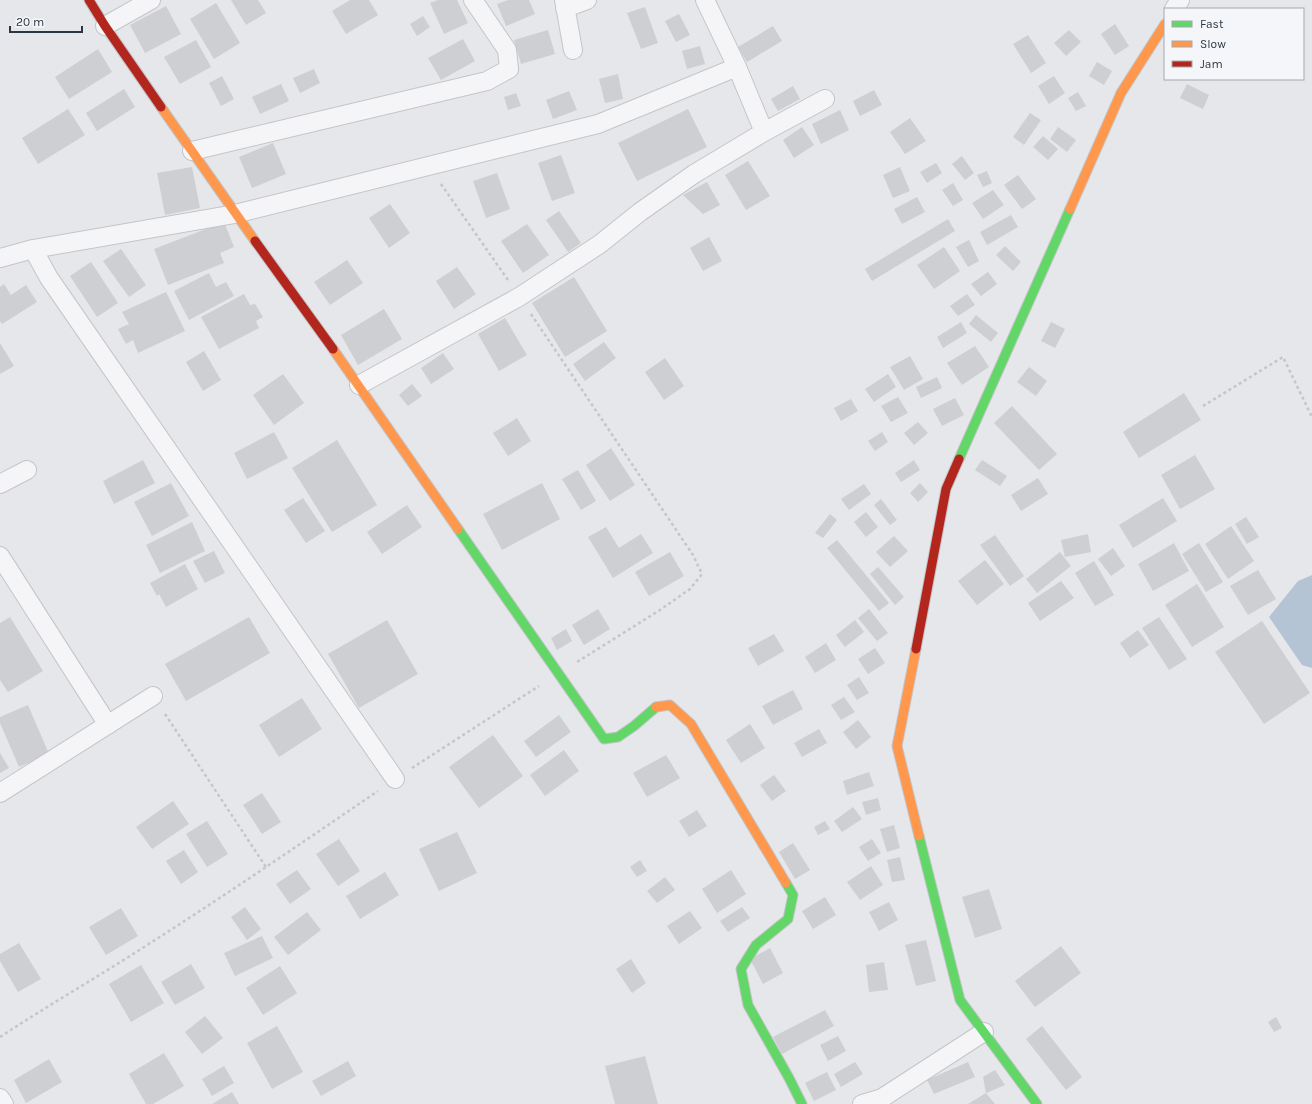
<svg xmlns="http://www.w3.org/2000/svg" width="1312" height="1104" font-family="Karla,sans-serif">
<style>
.water{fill:#b5c4d4}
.building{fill:#cdcfd2}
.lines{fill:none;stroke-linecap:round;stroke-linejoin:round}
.street-casing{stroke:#c3c5c8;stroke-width:20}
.fast-casing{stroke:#c3c5c8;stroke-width:11}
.slow-casing{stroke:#c3c5c8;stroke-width:11}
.jam-casing{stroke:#c3c5c8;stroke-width:11}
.path{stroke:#c5c5ca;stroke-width:2.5;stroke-dasharray:3 3;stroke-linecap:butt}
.street{stroke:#f5f5f7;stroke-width:18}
.fast{stroke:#63d668;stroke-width:9}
.slow{stroke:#ff974d;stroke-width:9}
.jam{stroke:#b3261e;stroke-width:9}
</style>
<rect width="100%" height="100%" fill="#e5e7ea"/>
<path class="water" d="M1312,575V668L1302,665L1269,617L1298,581Z"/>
<path class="building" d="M231,0H258L266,13L246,25Z
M350,0H369L378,15L346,34L332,11Z
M438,0H457L468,23L444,34L430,3Z
M508,0H529L535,14L506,26L497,4Z
M216,3L240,43L214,59L190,19Z
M166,6L181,34L145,53L130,25Z
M645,7L658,43L641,49L627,13Z
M679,14L690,35L676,42L665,21Z
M423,16L430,27L417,36L410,24Z
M1115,24L1129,46L1115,55L1101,34Z
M773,26L782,41L747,62L738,47Z
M548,30L555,54L521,64L514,40Z
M1069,30L1081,42L1066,56L1054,43Z
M1028,35L1046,63L1031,73L1013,44Z
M463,39L475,61L441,80L428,58Z
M196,40L211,67L180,84L164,57Z
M700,46L705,64L687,69L682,51Z
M98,49L112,72L69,99L55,77Z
M1097,62L1112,71L1104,85L1089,76Z
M314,69L320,83L300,93L293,78Z
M618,74L623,99L605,103L599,79Z
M222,76L234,99L221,106L209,83Z
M1054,76L1065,93L1049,104L1038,86Z
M281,84L289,101L260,114L252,97Z
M1187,84L1209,95L1203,109L1180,98Z
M793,86L800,99L778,111L771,99Z
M124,89L135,107L97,131L86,113Z
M874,90L882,105L860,116L853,101Z
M569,91L577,110L553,119L546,100Z
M1078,92L1086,106L1076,111L1068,98Z
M516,93L521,106L508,110L504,97Z
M68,109L85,135L38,164L22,138Z
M688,109L707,147L637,181L618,143Z
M840,110L849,130L821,144L812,124Z
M1030,113L1041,120L1024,145L1013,137Z
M910,118L926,141L905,154L890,132Z
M802,127L814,145L794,158L783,140Z
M1058,127L1076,140L1067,152L1050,139Z
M1043,136L1058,149L1048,160L1033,147Z
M273,143L286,174L252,188L239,157Z
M561,155L575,193L552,201L538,163Z
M962,156L974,173L965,180L952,164Z
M748,161L770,196L746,210L725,175Z
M936,163L942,173L927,183L920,172Z
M192,167L200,208L165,215L157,173Z
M900,167L910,191L893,198L883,175Z
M987,171L992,183L983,187L977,175Z
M497,173L510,209L486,218L473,181Z
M1018,175L1036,199L1022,209L1004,185Z
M707,182L720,205L703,214L683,195Z
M953,183L963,200L953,206L942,190Z
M993,190L1004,205L983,219L972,203Z
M917,197L925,212L902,224L894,209Z
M390,204L410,233L389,248L369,218Z
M559,211L581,243L568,252L546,220Z
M1011,215L1018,227L987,245L980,232Z
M948,219L955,231L872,281L865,269Z
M224,222L234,247L220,253L224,263L168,285L154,249Z
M527,224L549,255L523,273L501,241Z
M709,237L722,261L703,271L690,248Z
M969,240L979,261L968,267L956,247Z
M1005,246L1021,262L1013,271L996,255Z
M944,247L960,271L934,289L917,265Z
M121,249L146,285L129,297L103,261Z
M347,260L363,283L330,305L314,282Z
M91,262L118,303L97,317L70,276Z
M457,267L476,294L454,309L436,281Z
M988,272L997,284L981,296L971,284Z
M209,273L216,287L226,282L234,296L189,320L174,291Z
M574,277L607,331L565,357L532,303Z
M4,284L11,295L26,285L37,302L2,324L0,321V287Z
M166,292L185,331L138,353L133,340L126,344L118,329L129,324L122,312Z
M244,294L250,305L255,304L263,317L256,321L259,328L219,349L201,317Z
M967,294L975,305L958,316L950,306Z
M384,309L402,339L358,365L341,335Z
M976,315L998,333L991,342L969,324Z
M505,318L527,355L499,371L478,334Z
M961,322L967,333L943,348L937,337Z
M1051,322L1065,329L1055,348L1041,341Z
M604,342L616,358L585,381L573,364Z
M0,343L14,366L0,374Z
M975,346L989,367L962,385L947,363Z
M204,351L221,380L203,391L186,362Z
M443,353L454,369L431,384L421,368Z
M910,356L923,379L904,390L890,367Z
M665,358L684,386L664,400L645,372Z
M1029,367L1047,381L1036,396L1017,382Z
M283,374L304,403L274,425L253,395Z
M888,374L896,387L874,402L865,389Z
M937,377L942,388L921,398L916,387Z
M412,384L422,396L408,406L399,395Z
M1184,393L1201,420L1139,458L1123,432Z
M898,397L908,413L891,422L881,406Z
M955,398L964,415L942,426L933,409Z
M851,399L858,411L841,421L834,408Z
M1012,406L1057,454L1039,470L994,423Z
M517,418L531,441L508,456L493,433Z
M918,422L928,433L914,445L904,433Z
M274,432L288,458L247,479L234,453Z
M882,432L888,442L875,451L868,441Z
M337,440L377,505L332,532L292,468Z
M611,448L635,485L610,501L586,465Z
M1195,455L1215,489L1180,509L1161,475Z
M143,460L155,483L114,504L103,481Z
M914,460L920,470L901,482L895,473Z
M982,460L1007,476L1000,486L975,470Z
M578,470L596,501L581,510L562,479Z
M1038,478L1048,494L1021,511L1011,495Z
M171,483L189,516L152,536L134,502Z
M542,483L560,519L502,550L483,514Z
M920,483L928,492L918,502L910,493Z
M864,484L871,494L849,510L841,499Z
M303,498L325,531L306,543L284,510Z
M1163,498L1177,521L1133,548L1119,525Z
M881,499L897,520L890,525L874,505Z
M407,505L422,527L382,554L367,532Z
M866,512L878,527L866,537L854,522Z
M830,514L837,520L823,538L815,533Z
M1246,517L1259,537L1247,544L1235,524Z
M192,522L205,551L160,573L146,545Z
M1231,526L1254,561L1228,579L1205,544Z
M606,527L619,548L641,534L653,553L613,578L588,537Z
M1088,534L1091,552L1065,557L1061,540Z
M995,535L1024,576L1010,586L980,545Z
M894,536L908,551L890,567L876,552Z
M837,540L889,603L879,611L827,548Z
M1174,543L1189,571L1153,591L1138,564Z
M1199,543L1223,582L1206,592L1182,554Z
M1113,548L1125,566L1111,576L1098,559Z
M214,551L225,573L205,583L193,561Z
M670,552L684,576L649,596L635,572Z
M1060,552L1071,566L1037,593L1026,579Z
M985,560L1004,584L977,605L958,581Z
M1094,561L1114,595L1095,606L1075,573Z
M185,564L198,589L166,607L159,594L157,596L150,583Z
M878,567L904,597L895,605L870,574Z
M1258,570L1276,599L1248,615L1230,586Z
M1061,581L1074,598L1040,621L1028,603Z
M1197,584L1224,627L1192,647L1165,605Z
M598,609L610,629L584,645L572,625Z
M869,609L888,633L877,641L858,618Z
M10,617L43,671L8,692L0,680V623Z
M249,617L270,653L186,701L165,664Z
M1159,617L1187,659L1169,670L1142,628Z
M387,620L418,674L359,708L328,654Z
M855,620L864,632L845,647L836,635Z
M1262,621L1310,693L1264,724L1215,652Z
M566,629L572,641L557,650L551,638Z
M1138,630L1149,645L1130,658L1120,643Z
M774,634L784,651L758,666L748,648Z
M826,643L836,660L815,673L805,657Z
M875,648L885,663L868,674L858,659Z
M859,677L869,693L857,700L847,685Z
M793,690L803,709L773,725L762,706Z
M844,697L855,712L841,720L831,705Z
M302,698L322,729L279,757L259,725Z
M28,705L49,754L19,767L0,723V717Z
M559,715L571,732L536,757L524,741Z
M858,720L871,737L856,749L843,732Z
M750,724L765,748L741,763L726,740Z
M819,729L827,743L802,757L794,743Z
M493,735L523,776L479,808L449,767Z
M564,750L579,771L545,796L530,775Z
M0,753L9,768L0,773Z
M666,755L680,778L647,797L633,773Z
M869,772L874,786L847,795L843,781Z
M774,775L786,791L772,801L760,785Z
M262,793L281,822L262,834L243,805Z
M878,798L881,810L866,815L862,802Z
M173,801L189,824L152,849L136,827Z
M853,807L862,819L842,832L834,821Z
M697,810L707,826L689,837L679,821Z
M207,821L228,854L207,867L186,834Z
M825,821L830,829L818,835L814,827Z
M894,825L900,848L887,852L880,829Z
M457,832L477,873L439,891L419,849Z
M339,839L360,871L338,886L316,854Z
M872,839L881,853L868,861L859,847Z
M793,843L810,870L795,879L779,852Z
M184,850L198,872L181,884L166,861Z
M900,857L905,880L892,882L887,860Z
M640,860L647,871L637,877L630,867Z
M871,866L883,885L860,900L847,882Z
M297,870L311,889L290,904L276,884Z
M731,870L746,894L717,913L702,889Z
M385,872L399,895L360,919L346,896Z
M665,877L675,890L657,903L647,891Z
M989,889L1002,929L975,938L962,897Z
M825,897L836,915L813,929L802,911Z
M889,902L898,920L879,931L869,912Z
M245,907L261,929L247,940L231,917Z
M742,907L750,918L728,932L720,921Z
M121,908L138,936L106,955L89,927Z
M690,911L702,928L679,944L667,926Z
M307,912L321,930L288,955L274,937Z
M262,936L273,958L235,976L224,953Z
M926,940L936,981L916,986L905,945Z
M19,943L41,979L18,992L0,961V954Z
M1061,946L1081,973L1035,1007L1015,981Z
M770,948L783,973L763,984L750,959Z
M631,959L646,983L632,993L616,969Z
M884,962L888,990L869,992L866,965Z
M191,964L205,988L175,1005L161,982Z
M141,965L164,1003L131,1022L109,984Z
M280,966L297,993L263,1015L246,988Z
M825,1010L834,1026L782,1054L773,1037Z
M205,1016L223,1038L202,1054L185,1032Z
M1276,1017L1282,1028L1274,1032L1268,1022Z
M277,1026L303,1072L272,1089L247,1043Z
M1042,1026L1082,1077L1066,1090L1026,1039Z
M838,1036L846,1051L828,1061L820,1045Z
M164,1053L184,1086L153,1104H146L129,1074Z
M645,1056L658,1104H615L605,1066Z
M49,1059L62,1082L26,1103L14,1080Z
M348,1061L356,1076L321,1096L312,1081Z
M855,1062L863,1074L841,1087L834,1074Z
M968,1062L975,1077L934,1094L927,1080Z
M224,1066L234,1083L212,1096L202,1079Z
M995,1070L1005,1085L986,1093L995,1104H968L986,1093L983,1077Z
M827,1072L836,1090L814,1101L805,1083Z
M232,1092L239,1104H212Z"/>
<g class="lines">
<defs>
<path id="street" d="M564,0L573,50
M705,0L737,67L764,132L825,99
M565,8L587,0
M1174,9L1180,0
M105,26L151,0
M192,151L487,81L509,69L507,50L473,0
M33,249L49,278L395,779
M0,258L33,249L235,214L598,124L737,67
M359,385L519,297L600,244L640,212L694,174L764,132
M0,484L27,470
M0,556L108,725
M0,793L153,696
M0,1098L4,1104
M862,1104L882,1098L984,1032"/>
<path id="fast" d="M959,459L1070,209
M458,529L604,739L618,737L634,726L656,707
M919,836L960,1000L1037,1104
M786,883L793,895L788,919L756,945L741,969L748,1005L789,1078L802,1104"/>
<path id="slow" d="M161,107L255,241
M1070,209L1121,93L1165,24
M333,349L458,529
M916,649L897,746L919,836
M656,707L670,705L691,724L786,883"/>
<path id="jam" d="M89,0L105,26L161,107
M255,241L333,349
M916,649L946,489L959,459"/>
</defs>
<use href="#street" class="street-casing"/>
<use href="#fast" class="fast-casing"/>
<use href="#slow" class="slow-casing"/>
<use href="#jam" class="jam-casing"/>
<path class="path" d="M441,184L508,280
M531,314L693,555L702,574L690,589L660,610L577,662
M1203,406L1283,357L1312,417
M165,714L266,867
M412,768L539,686
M0,1037C47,1006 96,978 144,947C223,897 300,844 378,791"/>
<use href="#street" class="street"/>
<use href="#fast" class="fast"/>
<use href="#slow" class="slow"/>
<use href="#jam" class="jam"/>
</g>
<rect x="1164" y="8" width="140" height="72" fill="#f4f6f9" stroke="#a4a9b0"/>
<rect x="1172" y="21" width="20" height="6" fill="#63d668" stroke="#a4a9b0"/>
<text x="1200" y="28" font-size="12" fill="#2c3543">Fast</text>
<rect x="1172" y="41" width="20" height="6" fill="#ff974d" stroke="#a4a9b0"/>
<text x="1200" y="48" font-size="12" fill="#2c3543">Slow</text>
<rect x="1172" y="61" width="20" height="6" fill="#b3261e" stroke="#a4a9b0"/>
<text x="1200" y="68" font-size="12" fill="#2c3543">Jam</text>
<path d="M10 26v6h72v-6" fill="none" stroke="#2c3543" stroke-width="2"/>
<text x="16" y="26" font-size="12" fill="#2c3543" stroke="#f4f6f9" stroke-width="3" paint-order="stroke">20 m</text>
</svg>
